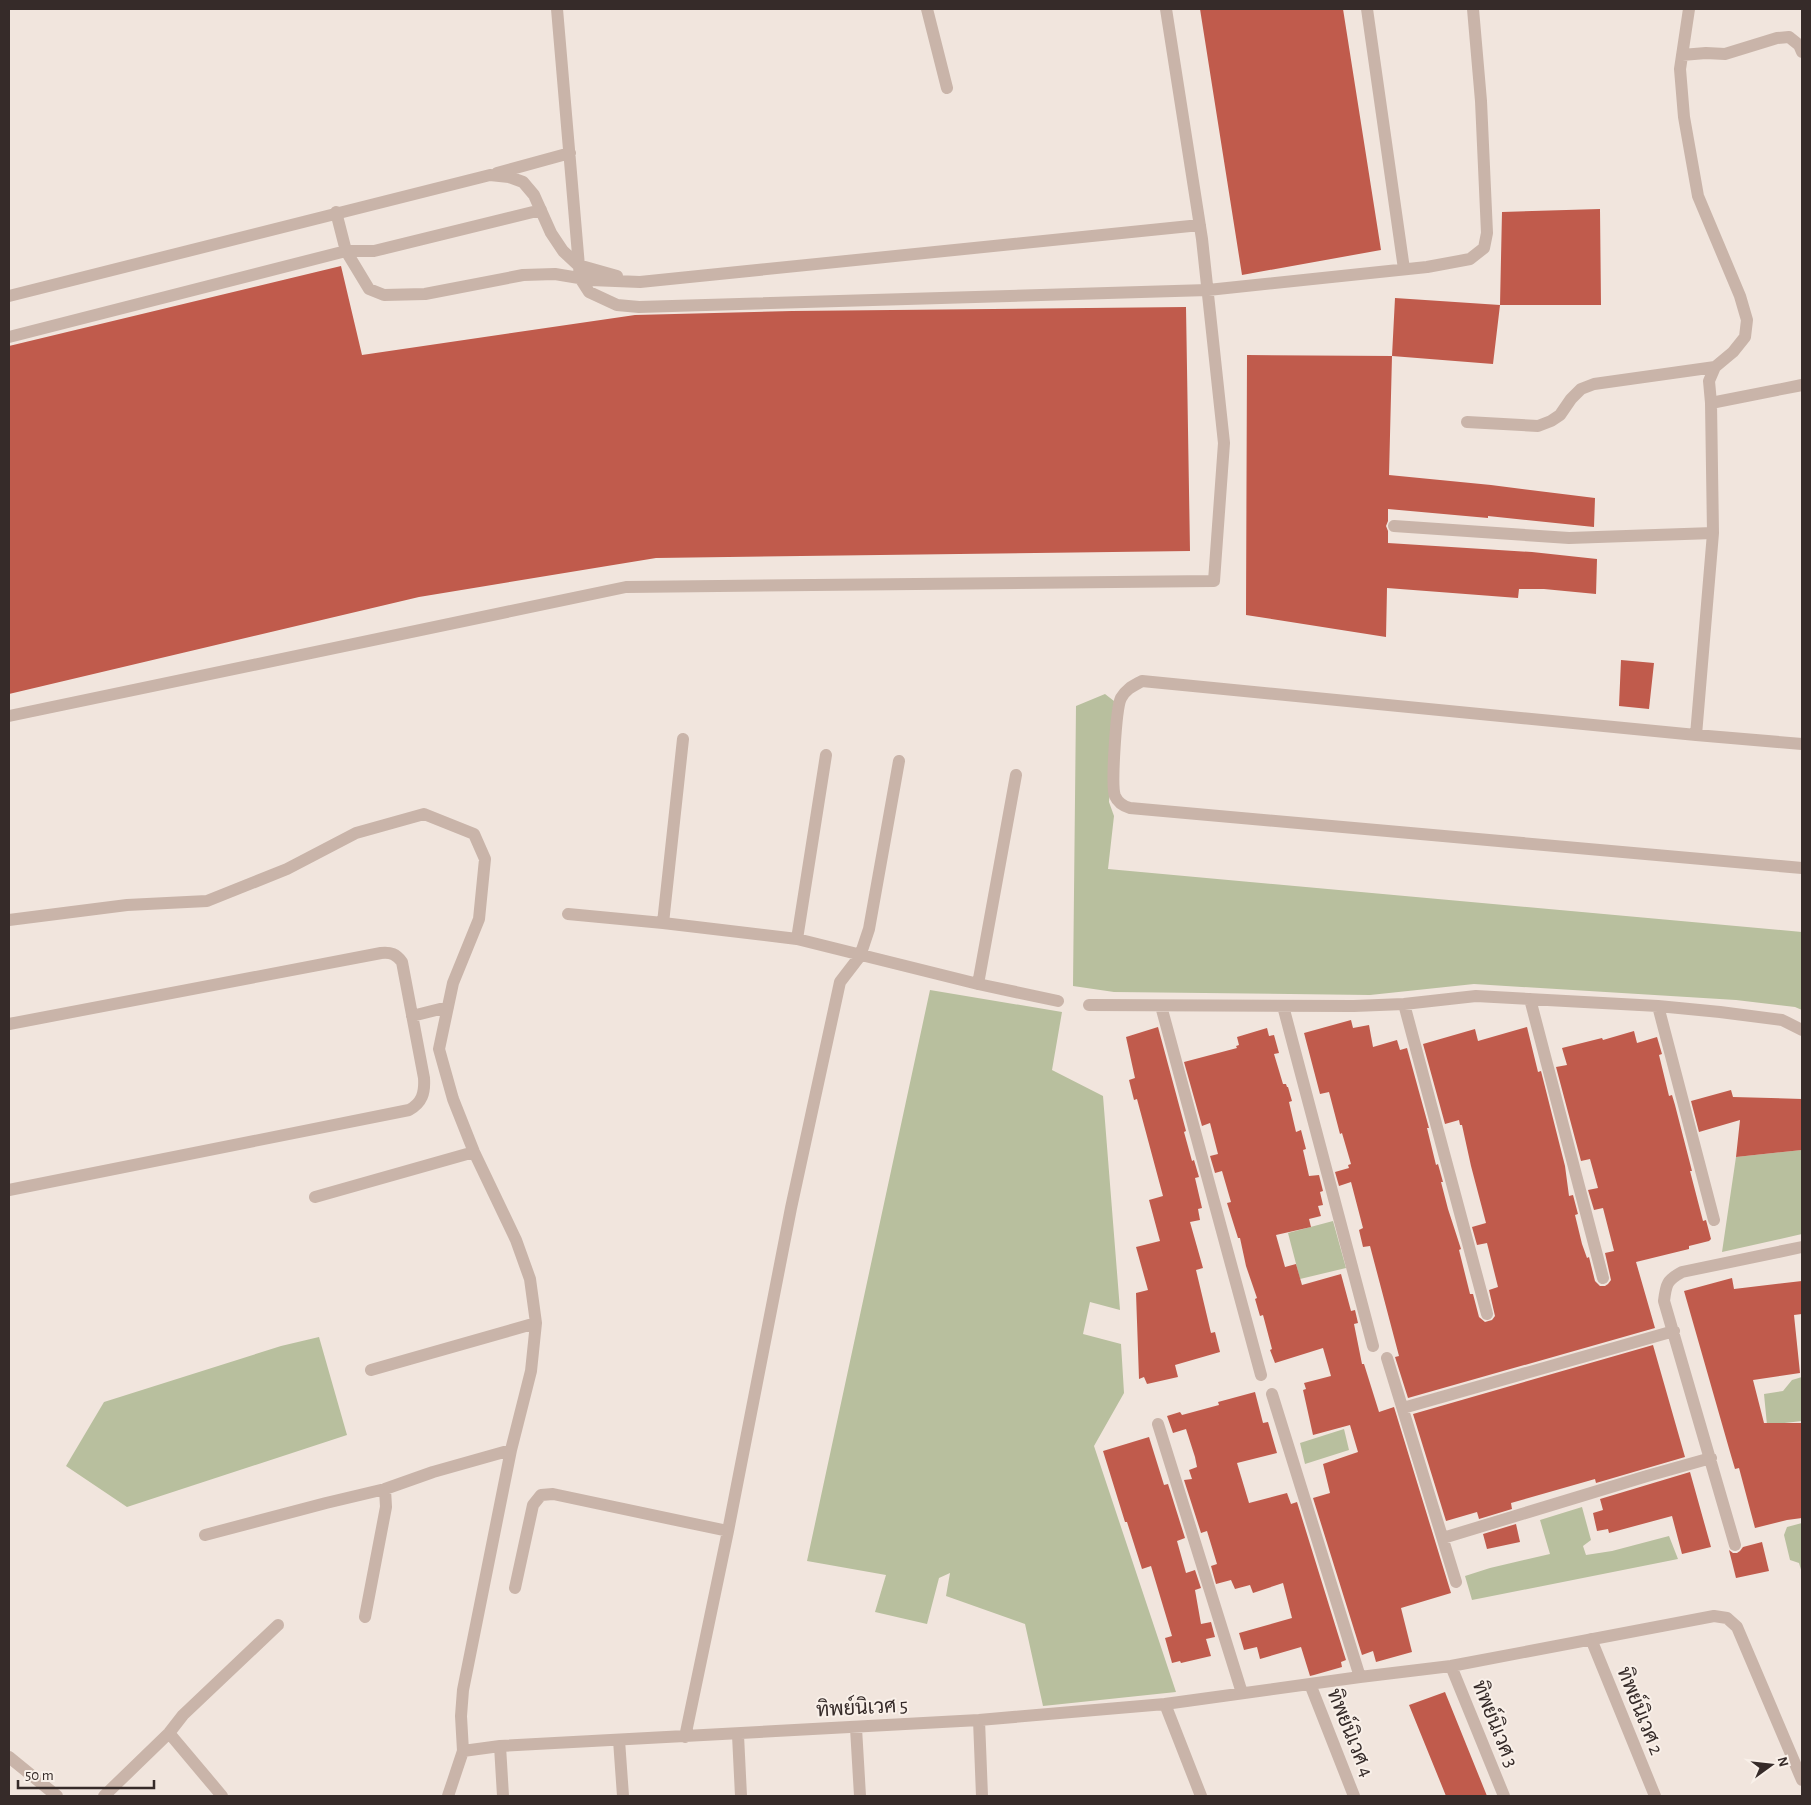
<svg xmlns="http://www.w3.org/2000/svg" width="1811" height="1805" font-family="'Alegreya Sans',Sarabun,sans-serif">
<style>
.green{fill:#b8bf9e}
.building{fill:#c05b4c}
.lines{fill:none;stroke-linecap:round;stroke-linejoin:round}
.minor{stroke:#c9b4a9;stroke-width:12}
.labels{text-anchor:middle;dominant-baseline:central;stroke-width:4;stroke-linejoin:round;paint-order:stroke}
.street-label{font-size:20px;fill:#362b29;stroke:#f9f0e9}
</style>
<rect width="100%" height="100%" fill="#f1e5dd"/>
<path class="green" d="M1105,694L1114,701L1109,802L1114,816L1108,869L1802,932V1010L1795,1007L1736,1000L1474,984L1370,995L1114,992L1073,986L1076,706Z
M930,990L1062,1012L1052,1070L1103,1096L1120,1310L1090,1302L1083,1334L1121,1344L1124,1393L1094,1446L1176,1692L1043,1706L1025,1624L946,1596L950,1573L939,1578L927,1624L875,1612L886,1575L807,1561Z
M1802,1150V1234L1722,1252L1736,1157Z
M1333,1221L1346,1268L1300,1279L1288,1233Z
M319,1337L347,1435L127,1507L66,1466L104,1402L281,1346Z
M1802,1377V1421L1767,1425L1764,1394L1783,1391L1792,1380Z
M1344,1429L1349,1450L1305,1464L1300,1443Z
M1582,1507L1591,1540L1583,1546L1586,1555L1612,1551L1669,1536L1678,1559L1472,1600L1465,1576L1490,1568L1550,1554L1540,1520Z
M1802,1523V1573L1799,1563L1790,1560L1784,1535L1787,1527Z"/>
<path class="building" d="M1200,9H1343L1381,250L1242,275Z
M1600,209L1601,305H1500L1502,212Z
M341,266L362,355L635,315L792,311L1186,307L1190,551L656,558L419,597L9,694V346Z
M1395,298L1500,305L1493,364L1392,356Z
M1247,355L1392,356L1389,475L1491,485L1595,498L1594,527L1488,516V518L1388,509V521L1386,526L1388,531V543L1532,552L1597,559L1596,594L1544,589H1519L1518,598L1387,588L1386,637L1246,615Z
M1621,660L1654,663L1649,709L1619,706Z
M1351,1020L1353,1028L1369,1025L1373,1047L1397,1040L1400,1050L1407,1048L1429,1128H1427L1436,1165L1438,1164L1443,1182H1441L1448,1209L1461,1249L1459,1250L1470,1294H1473L1479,1317L1485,1322L1492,1320L1495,1316L1489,1290L1498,1287L1487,1243L1477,1245L1472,1227L1486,1223L1471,1166L1462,1125H1460L1459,1120L1445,1124L1423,1044L1475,1029L1478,1041L1527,1027L1538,1072L1541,1071L1565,1166L1569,1196L1573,1195L1578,1214L1575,1215L1582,1244L1587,1258L1589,1257L1595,1281L1600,1286H1605L1608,1284L1611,1280L1605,1253L1614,1251L1603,1208L1594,1210L1588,1190L1598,1188L1590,1159L1581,1161L1556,1067L1567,1065L1562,1048L1602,1038L1603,1040L1634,1031L1637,1043L1657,1037L1662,1054L1659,1055L1669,1096L1672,1095L1675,1105L1692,1171H1690L1703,1221L1706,1220L1711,1239L1709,1241L1689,1246V1249L1636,1262L1655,1328L1408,1398L1395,1357L1399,1356L1370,1246L1363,1247L1359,1230L1363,1228L1351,1182L1339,1186L1335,1172L1349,1168L1348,1165L1351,1164L1342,1133L1340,1134L1329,1092L1320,1094L1304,1033Z
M1158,1027L1186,1131L1184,1132L1192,1161L1194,1160L1199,1177L1195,1178L1202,1208L1198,1209L1200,1220L1190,1222L1203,1268L1196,1270L1211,1333L1215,1332L1220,1352L1175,1365L1178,1377L1147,1384L1144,1377L1139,1379L1136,1293L1148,1290L1136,1247L1160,1241L1149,1200L1163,1196L1137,1099L1134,1100L1129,1080L1135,1078L1126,1037Z
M1267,1028L1269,1036L1274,1035L1279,1053L1274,1054L1283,1084H1286L1287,1087H1288L1292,1101L1289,1102L1296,1132L1301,1130L1306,1149L1303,1150L1309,1176L1319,1175L1323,1191L1320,1192L1323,1205L1318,1206L1321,1216L1309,1219L1311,1227L1276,1235L1285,1267L1296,1264L1302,1285L1341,1274L1351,1311L1355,1310L1358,1323L1354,1324L1362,1364H1364L1379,1412L1394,1407L1451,1593L1401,1608L1412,1652L1376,1662L1373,1651L1362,1655L1313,1498L1330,1493L1323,1464L1358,1452L1350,1425L1313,1435L1303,1390L1306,1389L1304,1383L1331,1376L1323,1348L1275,1363L1270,1350L1272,1349L1263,1315L1260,1316L1255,1299L1257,1298L1246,1266L1240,1238H1238L1227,1203L1231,1202L1222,1171L1215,1173L1210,1156L1218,1154L1210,1123L1202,1126L1184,1062L1237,1048L1236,1046L1239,1045L1237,1037Z
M1731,1090L1733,1097L1802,1099V1150L1736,1157L1740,1120L1699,1132L1691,1101Z
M1732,1278L1734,1289L1802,1281V1314L1794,1315L1800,1373L1753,1380L1764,1423H1802V1518L1787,1520L1755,1528L1739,1468L1735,1469L1730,1452L1684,1291Z
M1653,1345L1685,1457L1596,1483L1595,1479L1511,1503L1512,1509L1479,1519L1477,1512L1446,1521L1413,1414Z
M1255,1392L1263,1423L1268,1422L1277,1453L1237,1463L1249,1503L1287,1493L1291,1504L1297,1502L1346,1660L1341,1662L1342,1667L1314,1675L1310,1676L1301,1647L1260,1659L1257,1647L1244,1650L1239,1633L1292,1618L1283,1583L1253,1593L1250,1585L1235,1589L1231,1580L1216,1584L1211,1566L1217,1564L1207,1531L1201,1533L1184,1480L1192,1479L1189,1470L1197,1467L1195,1457L1186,1429L1173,1433L1167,1416L1180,1412L1182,1415L1219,1405L1218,1402Z
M1149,1437L1164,1485L1168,1484L1185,1538L1177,1541L1186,1573L1195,1570L1201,1588L1195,1590L1201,1624L1211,1622L1215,1637L1206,1639L1211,1656L1181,1663L1180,1661L1172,1663L1165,1638L1172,1636L1151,1566L1142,1569L1127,1522H1125L1103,1451Z
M1690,1472L1711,1547L1682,1554L1672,1516L1609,1533L1608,1529L1597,1531L1593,1513L1603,1510L1600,1499Z
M1516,1524L1520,1542L1487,1549L1483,1534Z
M1762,1542L1769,1571L1736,1578L1729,1550L1733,1553H1737L1740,1551L1743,1547Z
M1445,1692L1487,1796H1446L1409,1705Z"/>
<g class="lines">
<path class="minor" d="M557,9L580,278L589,292L617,305L639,307L1208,290L1427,267L1470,259L1484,248L1487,233L1481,101L1473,9
M927,9L947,88
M1367,9L1404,269
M1689,9L1680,69L1684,117L1698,196L1740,296L1747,320L1745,337L1733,352L1715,367L1709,381L1711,403L1713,533L1696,735
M1682,55L1706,53L1725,54L1777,38L1789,37L1799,45L1802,52
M497,173L570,153
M336,212L346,251L369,289L384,295L425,294L523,275L555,274L591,280L640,282L1200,225
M9,296L490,175L509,177L523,182L534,195L551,233L563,251L578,265L617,276
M9,337L346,251H374L541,210
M1711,403L1802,385
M1467,422L1538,426L1551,421L1560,415L1571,399L1581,389L1594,384L1715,367
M1394,526L1569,538L1713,533
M9,716L626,587L1214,581L1224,443L1202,239L1166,9
M1802,744L1696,735L1142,681C1133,686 1126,689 1121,698C1116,708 1111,786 1115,796C1118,803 1123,806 1130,808L1802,868
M568,914L663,923L797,939L978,984L1058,1001
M9,920L127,905L207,901L287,869L356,833L424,814L474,834L485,859L479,919L453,983L439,1049L453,1099L474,1152L516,1240L530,1279L536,1323L531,1371L511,1450L463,1690L461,1716L463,1751L448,1796
M663,923L683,739
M797,939L826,755
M978,984L1016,775
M1530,999L1603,1278
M1404,1004L1487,1314
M1089,1005L1354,1006L1404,1004L1476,996L1658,1006L1720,1012L1782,1020L1802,1030
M1161,1006L1261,1375
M1283,1006L1373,1346
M1658,1006L1714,1220
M412,1016L448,1007
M9,1024L381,953C391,952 396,954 402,962L424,1078C425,1093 422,1103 409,1110L9,1190
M315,1197L474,1152
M1387,1358L1456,1582
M371,1370L536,1323
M1272,1394L1360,1677
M1403,1408L1674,1331
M1158,1424L1242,1693
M205,1535L326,1503L385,1489L433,1472L511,1450
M1443,1538L1647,1476L1711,1458
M1735,1545L1664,1301C1666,1284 1667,1280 1682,1272L1802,1247
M515,1588L533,1505L541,1495L553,1494L728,1531
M365,1617L386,1507L385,1489
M1591,1639L1655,1796
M1451,1666L1504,1796
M1310,1684L1354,1796
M1165,1704L1360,1677L1451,1666L1714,1616L1727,1618L1737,1627L1802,1780
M979,1720L982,1796
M856,1728L860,1796
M169,1733L222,1796
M738,1735L741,1796
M685,1737L728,1531L791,1208L840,982L860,956L869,929L899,761
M619,1740L623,1796
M500,1746L503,1796
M463,1751L500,1746L979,1720L1165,1704L1201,1796
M9,1757L57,1796
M104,1796L169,1733L183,1715L278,1625"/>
</g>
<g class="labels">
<g class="street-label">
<text transform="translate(862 1708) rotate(-3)">ทิพย์นิเวศ 5</text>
<text transform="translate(1640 1711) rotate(68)">ทิพย์นิเวศ 2</text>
<text transform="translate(1495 1724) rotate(68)">ทิพย์นิเวศ 3</text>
<text transform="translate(1350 1733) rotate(68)">ทิพย์นิเวศ 4</text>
</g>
</g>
<rect width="1811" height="1805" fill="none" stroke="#362b29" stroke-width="20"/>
<g transform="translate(1771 1765) rotate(75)" stroke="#f9f0e9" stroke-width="4" paint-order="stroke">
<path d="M0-4L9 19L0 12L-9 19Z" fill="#362b29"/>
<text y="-8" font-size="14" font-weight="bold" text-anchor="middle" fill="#362b29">N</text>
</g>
<path d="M18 1780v8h136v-8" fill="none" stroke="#362b29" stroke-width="2.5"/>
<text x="25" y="1780" font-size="15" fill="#362b29" stroke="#f9f0e9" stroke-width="4" paint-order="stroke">50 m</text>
</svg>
